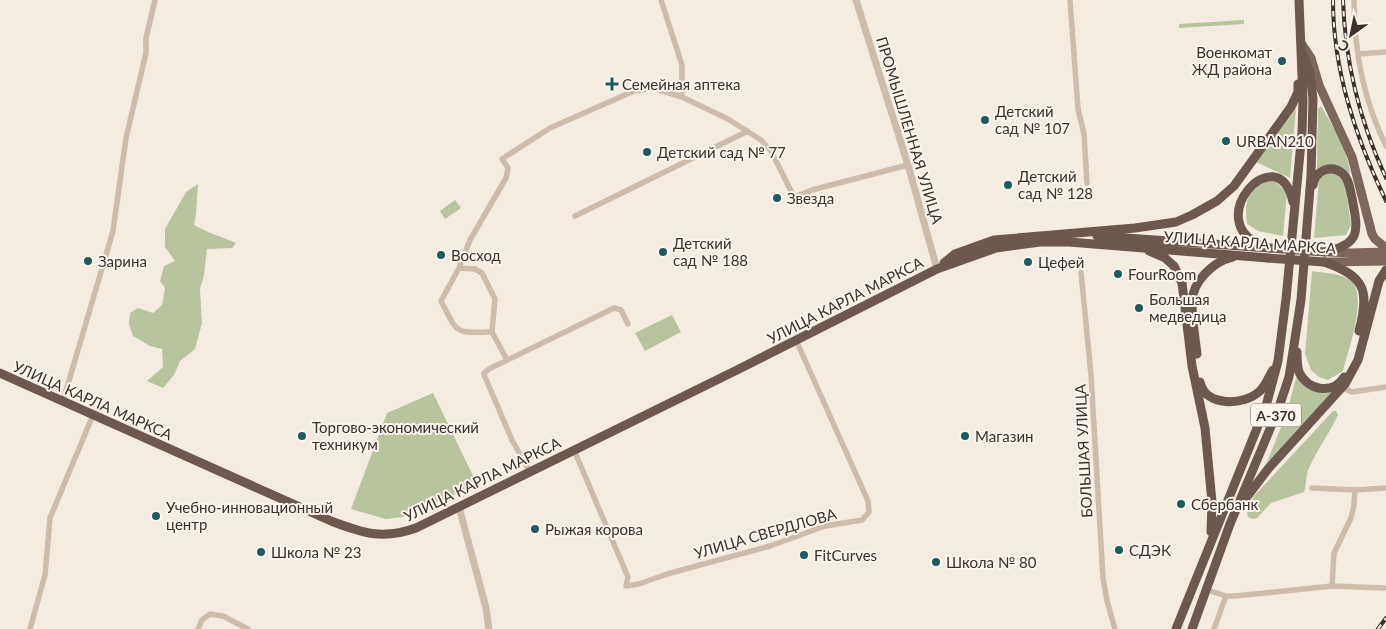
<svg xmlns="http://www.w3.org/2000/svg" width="1386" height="629" font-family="Lato,sans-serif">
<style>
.green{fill:#b8c4a0}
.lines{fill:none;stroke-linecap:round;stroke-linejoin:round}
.minor{stroke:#cdbbac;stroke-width:5.5}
.tertiary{stroke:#cdbbac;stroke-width:7}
.primary{stroke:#7d675c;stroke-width:9}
.trunk{stroke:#6c584f;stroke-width:9}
.rail-casing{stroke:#3b302b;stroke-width:4}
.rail{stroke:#fbf5ee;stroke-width:2;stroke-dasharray:5.5;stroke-linecap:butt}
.trunk-bridge{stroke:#6c584f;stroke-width:9}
.poi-dot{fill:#1f5a5e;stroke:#fbf5ee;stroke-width:2}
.labels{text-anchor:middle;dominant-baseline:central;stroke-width:4;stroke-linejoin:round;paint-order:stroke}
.shield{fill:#fbf5ee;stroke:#756b66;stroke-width:1}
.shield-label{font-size:14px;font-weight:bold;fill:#3b302b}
.poi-label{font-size:15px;fill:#3b302b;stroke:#fbf5ee;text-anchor:start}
.street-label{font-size:15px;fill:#3b302b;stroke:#fbf5ee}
</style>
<rect width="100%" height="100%" fill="#f4ebe1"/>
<path class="green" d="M1244,20V24L1179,28V24Z
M1321,106C1332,125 1351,155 1350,177L1347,171L1340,167L1317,170L1318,109Z
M1296,109L1290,178L1256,162Z
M1328,173L1337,175L1345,183L1351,225L1346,235L1314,238L1319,178Z
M1267,181L1276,182L1287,193L1283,236L1258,231L1247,224C1244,202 1247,192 1267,181Z
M198,184L196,214L194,225C208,233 222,237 236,243L232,248L207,249L204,275L200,289L202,323L195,349L180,361L174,375L163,388L147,381L163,367L162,349L150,346L133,336L129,324L130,313L138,308L153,313L162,305L165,288L160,281L164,266L175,261L165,247V229L186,192Z
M455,200L461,208L445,219L440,211Z
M1312,271C1324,273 1340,273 1350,280C1369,295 1348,351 1343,371L1328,380L1319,377L1311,370L1305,354Z
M672,315L681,332L645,351L635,333Z
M1297,375L1325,393L1332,392L1265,467L1286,415Z
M433,393L477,484L409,516L386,519L351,509L387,413Z
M1333,411H1336L1338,415C1329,434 1317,450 1309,468C1305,476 1307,484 1304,492L1271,503L1257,518L1253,519L1248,517L1247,511L1254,496Z"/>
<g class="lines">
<path class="minor" d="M661,0L682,65V97
M1070,0L1078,109L1084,134L1087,183
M1354,0C1354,49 1364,101 1386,146
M1358,54L1386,52
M575,216L748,131
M459,268L475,269L482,273L495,299L492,332L507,360
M1081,272L1091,375L1103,578L1107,601L1115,629
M492,332C454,333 458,334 441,301L459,268L470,240L506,178L508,168L502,159L550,128L634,91L653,88L682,97L728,119L761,140L771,151L794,197L812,190L908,165
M1343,388L1352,392L1386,387
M63,401L113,231L126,138L146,53V38L155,0
M574,450L628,577L626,586L639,584L667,574L770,546L825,526L862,520L869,512L868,501L796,340
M530,472L512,440L485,377L484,373L489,369L614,308L621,310L628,324
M1312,488L1355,490L1386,488
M1332,586L1334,553L1351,518L1354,505L1355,490
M1207,590L1226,596H1235L1332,586L1384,588
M30,629L45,575L50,518L93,415
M198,629L202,620L210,614L223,616L248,629
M1214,629L1226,596"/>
<path class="tertiary" d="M856,0L908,165L937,269
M459,507L486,608L489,629"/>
<path class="primary" d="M1301,43L1311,58L1319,85L1352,157L1372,234L1375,239L1386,248
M1329,252L1351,253L1386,252
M1326,262L1386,261"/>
<path class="trunk" d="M1313,185C1315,171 1330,164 1342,173C1349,179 1350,189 1352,198C1358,230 1362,244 1325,252
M1097,236L1270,248
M1263,246C1199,222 1278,134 1293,202
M1149,251L1165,258L1174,266L1182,283L1192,366L1205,428L1212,502L1211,532
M1324,262C1365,276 1370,290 1359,331
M944,263L955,254L994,240L1135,228L1176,222L1192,215L1217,201L1234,186L1291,107L1298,92V84
M1297,352C1297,359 1297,366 1299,372C1308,391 1333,395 1344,377
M1197,354C1195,337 1192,320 1192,303C1192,281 1213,262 1233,257
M0,373L331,521C362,533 383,540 416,528L737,370L937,269L996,248L1040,242H1069L1268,258
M1200,382C1205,407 1244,406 1260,391C1266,385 1269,376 1273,370
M1246,498L1268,469L1345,384L1358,360L1379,281L1386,270
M1176,629L1266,406L1278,361L1286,299L1302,132L1303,101L1299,0
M1192,629L1230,524L1278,410L1289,377L1301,300L1311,176L1313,99L1310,73L1304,56"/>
<defs>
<path id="rail" d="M1333,0C1333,71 1356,138 1386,201
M1343,0C1345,62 1360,122 1386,178
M1378,629L1386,618"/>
</defs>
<use href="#rail" class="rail-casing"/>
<use href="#rail" class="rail"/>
<path class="trunk-bridge" d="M1270,248L1325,252
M1268,258L1324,262"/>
</g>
<g class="poi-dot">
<circle cx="1282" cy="61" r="5"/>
<path d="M609.5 76.5h5v5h5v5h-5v5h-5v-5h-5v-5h5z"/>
<circle cx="985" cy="120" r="5"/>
<circle cx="1226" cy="141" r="5"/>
<circle cx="647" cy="152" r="5"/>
<circle cx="1008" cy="185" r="5"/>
<circle cx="777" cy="198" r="5"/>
<circle cx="663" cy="252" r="5"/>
<circle cx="441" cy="255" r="5"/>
<circle cx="88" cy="261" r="5"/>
<circle cx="1028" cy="262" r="5"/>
<circle cx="1118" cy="274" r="5"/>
<circle cx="1139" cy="308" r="5"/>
<circle cx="302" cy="436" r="5"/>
<circle cx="965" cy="436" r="5"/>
<circle cx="1181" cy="504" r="5"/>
<circle cx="156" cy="516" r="5"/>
<circle cx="535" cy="529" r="5"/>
<circle cx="1119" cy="550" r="5"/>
<circle cx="261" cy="552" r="5"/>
<circle cx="804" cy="555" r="5"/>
<circle cx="936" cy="562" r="5"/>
</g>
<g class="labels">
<rect class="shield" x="1251" y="403.5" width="50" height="23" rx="4"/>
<g class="shield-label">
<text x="1276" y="415">А-370</text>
</g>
<g class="poi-label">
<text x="1272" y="52" text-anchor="end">Военкомат<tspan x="1272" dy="17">ЖД района</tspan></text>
<text x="622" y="84">Семейная аптека</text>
<text x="995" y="111">Детский<tspan x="995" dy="17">сад № 107</tspan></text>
<text x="1236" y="141">URBAN210</text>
<text x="657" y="152">Детский сад № 77</text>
<text x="1018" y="176">Детский<tspan x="1018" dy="17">сад № 128</tspan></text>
<text x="787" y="198">Звезда</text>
<text x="673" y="243">Детский<tspan x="673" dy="17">сад № 188</tspan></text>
<text x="451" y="255">Восход</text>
<text x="98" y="261">Зарина</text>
<text x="1038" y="262">Цефей</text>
<text x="1128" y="274">FourRoom</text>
<text x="1149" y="299">Большая<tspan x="1149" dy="17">медведица</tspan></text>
<text x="312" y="427">Торгово-экономический<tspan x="312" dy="17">техникум</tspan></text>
<text x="975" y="436">Магазин</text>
<text x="1191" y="504">Сбербанк</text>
<text x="166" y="507">Учебно-инновационный<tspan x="166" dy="17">центр</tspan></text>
<text x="545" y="529">Рыжая корова</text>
<text x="1129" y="550">СДЭК</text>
<text x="271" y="552">Школа № 23</text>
<text x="814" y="555">FitCurves</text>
<text x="946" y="562">Школа № 80</text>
</g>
<g class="street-label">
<text transform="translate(910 130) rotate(73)">ПРОМЫШЛЕННАЯ УЛИЦА</text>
<text transform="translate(1250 242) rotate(4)">УЛИЦА КАРЛА МАРКСА</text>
<text transform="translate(845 300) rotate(-27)">УЛИЦА КАРЛА МАРКСА</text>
<text transform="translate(93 400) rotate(24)">УЛИЦА КАРЛА МАРКСА</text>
<text transform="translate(1083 451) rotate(-93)">БОЛЬШАЯ УЛИЦА</text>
<text transform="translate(482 479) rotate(-26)">УЛИЦА КАРЛА МАРКСА</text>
<text transform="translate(765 533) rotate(-16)">УЛИЦА СВЕРДЛОВА</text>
</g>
</g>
<g transform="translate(1351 35) rotate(213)" stroke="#fbf5ee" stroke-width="4" paint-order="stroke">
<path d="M0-4L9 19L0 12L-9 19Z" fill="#3b302b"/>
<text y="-8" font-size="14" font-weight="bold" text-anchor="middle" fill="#3b302b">С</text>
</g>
</svg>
